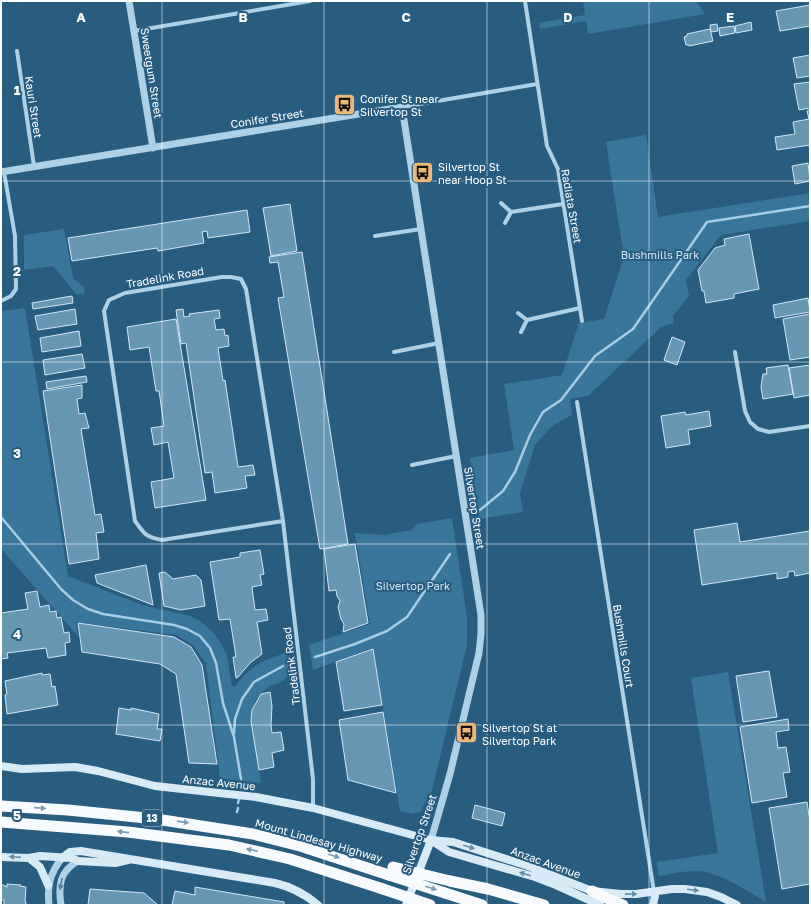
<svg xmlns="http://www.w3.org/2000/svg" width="811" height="906" font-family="'Golos Text',sans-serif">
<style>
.green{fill:#39769b}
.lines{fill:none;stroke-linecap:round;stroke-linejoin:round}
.stream{stroke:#a4cde6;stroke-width:2.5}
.building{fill:#6897b4;stroke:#d2e7f5}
.minor{stroke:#afd1e6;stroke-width:4}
.tertiary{stroke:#afd1e6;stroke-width:7}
.secondary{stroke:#d8eaf5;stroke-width:8}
.trunk{stroke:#f8fbfe;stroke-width:11}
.trunk-bridge{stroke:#f8fbfe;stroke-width:11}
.oneway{fill:#7b9cb2}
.oneway2{fill:#668ea9}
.oneway3{fill:#50809f}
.grid{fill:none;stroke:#fff;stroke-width:1;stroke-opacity:0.55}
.labels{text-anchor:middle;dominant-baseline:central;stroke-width:4;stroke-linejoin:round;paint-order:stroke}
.shield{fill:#285d80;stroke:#beced9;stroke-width:1}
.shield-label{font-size:10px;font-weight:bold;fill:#fff}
.street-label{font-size:11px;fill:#fff;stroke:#285d80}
.poi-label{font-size:11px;fill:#fff;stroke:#285d80;text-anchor:start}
.park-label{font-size:11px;fill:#d2e7f5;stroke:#285d80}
.grid-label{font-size:13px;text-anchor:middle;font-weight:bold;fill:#fff;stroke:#285d80;stroke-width:4;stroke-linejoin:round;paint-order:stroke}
</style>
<rect width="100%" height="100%" fill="#285d80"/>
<path class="green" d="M583,1H696L705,14L588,34L586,21L540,29L539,23L585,15Z
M646,135L658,217L810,193V221L721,235L686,280L689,296L673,316L674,323L661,327L588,396L570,399L572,415L552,426L535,445L520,493L523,512L480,519L470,458L514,450L504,384L562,375L579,323L604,319L624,257L606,142Z
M64,229L73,278L84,287L85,293L77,295L53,266L24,270V235Z
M25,308L68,576L142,605L190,616L200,621L213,632L220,642L227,655L232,686L235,687C249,666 262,661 285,653L289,658L291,672L283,681L270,686L261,693L256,700L252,710L251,722L261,783L220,778L206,664L193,645L176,635L76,622L78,636L1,549V311Z
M452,518L467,617V645L432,790L420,812L412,814L400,811L373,648L313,670L309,645L370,624L355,533L384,535L412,530L417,524Z
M728,672L766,902C745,890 721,872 696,871C684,871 670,874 659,876L657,862L718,853L691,678Z"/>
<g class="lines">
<path class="stream" d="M480,510L503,491L515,472L530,435L543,412L561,400L595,356L633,329L707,222L810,206
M1,517L61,589L73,600L88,609L103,614L174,625L187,629L200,636L210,648L216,663L223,703L234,737L241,779
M315,657L355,644L387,631L407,617L450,554
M234,734L235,719L242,699L254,682L283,666
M238,803L239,799
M237,812L238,808"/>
</g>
<path class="building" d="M810,5V26L780,31L776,11Z
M751,22L752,30L736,33L735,26Z
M717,24L718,31L711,32L710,25Z
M734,26L735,33L720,36L719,28Z
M710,29L713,41L689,46V45H686L684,37L687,36V34Z
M810,55V76L797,78L793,58Z
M810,82V108L799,110L794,84Z
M810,110V145L777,150L775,137L795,134L793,122L809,119L807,111Z
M808,163L810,181L795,184L792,166Z
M290,204L297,251L271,256L263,208Z
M247,210L250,232L208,238L207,231L202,232L204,243L158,251L157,248L72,261L68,238Z
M749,234L759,289L734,294V298L706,303L704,291H702L698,270L715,248L725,245L724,239Z
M302,252L348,544L320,549L278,298L284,297L278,262L270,263L269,257Z
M72,296L73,303L33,309L32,303Z
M808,298L810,312L775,318L773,305Z
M75,309L77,324L38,330L35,316Z
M183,309L184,317L190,316L189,314L219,310L220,318L214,319L216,330L224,329L225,336L228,335L229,346L218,348L223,381L225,380L238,467L253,465L255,475L245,476L247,488L215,493L212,472L205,473L186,343L181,344L176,310Z
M810,314V357L790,360L783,319Z
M176,319L206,500L155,508L151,482L174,478L168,442L154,445L151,428L164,426L159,391H156L149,347L130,350L127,327Z
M79,331L81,346L42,352L40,338Z
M672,337L685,342L677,365L664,360Z
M82,354L85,368L45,375L43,360Z
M788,365L793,394L763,399L761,387L763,374H767L766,368Z
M810,365V395L794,398L789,368Z
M86,376L87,382L47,389L46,382Z
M82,385V398L77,399L79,414L85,413L89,428L81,429L95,515L101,514L104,532L96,533L99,559L69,564L43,391Z
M709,411L711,426L688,430L690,444L666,448L661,416L685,412L686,415Z
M737,523L740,542L810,531V573L795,576L794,571L788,572V577L777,579V573L702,585L694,530Z
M355,544L368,623L343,632L344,624L341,619L338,607L340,601L337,596L336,590L329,591L324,549Z
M260,550L264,574L260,575L262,585L252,587L255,610L266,609L268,620L257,622L262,654L250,663L238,677L236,678L233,657H236L230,619L219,620L210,562L240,557V553Z
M146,565L153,605L97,583L95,575Z
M165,572L173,579L196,575L201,580L205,606L181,610L164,606L159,573Z
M37,591L40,607L49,605L50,612L56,611L57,618L61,617L64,633L69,632L70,642L65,643L66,655L48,658L46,648L7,653L8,658L1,659V613L28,609L25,593Z
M78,623L174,637L191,647L202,665L217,764L189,763L176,674L160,664L82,652Z
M373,649L382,705L344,711L336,662Z
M769,671L777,717L743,722L736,676Z
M42,673V675L50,674L52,687L55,686L58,705L7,714L5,695L7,694L5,681Z
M270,692L272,706L271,725L272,733L281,732L284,750L272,753L274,767L259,770L251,721L252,710L261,694Z
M119,708L131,710V708L159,714L157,729H162L160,741L116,734Z
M383,712L396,793L348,780L339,720Z
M788,719L789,730L776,732L778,748L786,747L790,772L783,773L787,797L752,803L740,727Z
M807,802L810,822V884L782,889L769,808Z
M475,805L505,813L502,826L472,818Z
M1,884L7,887V884L21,885L20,886L26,887L25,902H26V905H4V900H1Z
M195,887L284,902V905H172L175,891L195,895Z
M90,889L144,893L158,905H88Z"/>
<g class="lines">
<path class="minor" d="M525,1L547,146L558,169L582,321
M134,31L310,1
M17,51L34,166
M402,107L537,84
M501,203L511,212L505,223
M511,212L563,204
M375,236L421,229
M1,301L11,296L16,289L15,236L4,172
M518,313L527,320L521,332
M527,320L580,308
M394,352L439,343
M735,352L745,411L750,422L758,429L769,432L810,426
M577,402L654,892
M412,465L456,456
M283,521L162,540C146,537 144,534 135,521L104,311L109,300L125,293L222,277H231L241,279L246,289L283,521L313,779V808"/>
<path class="tertiary" d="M129,1L153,148
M1,172L402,107L481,615V634L479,653L450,774L431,840
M49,905C47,886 50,873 62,858
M61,905C58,885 60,871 78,861"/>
<path class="secondary" d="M1,766L22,769L75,767L98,771L155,786L256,797L313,808L431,840L453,842L528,866L592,891L621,894H636L672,889H685L707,892L721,897L737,905
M432,841L449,852L535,877L556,885L600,905
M1,857L29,858L40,856L72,858L78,861L115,863L128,860
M29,858L40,867L48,885
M62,858L70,852L81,851L275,883C292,887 305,894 318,905
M406,905L431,840
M653,905L655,896L654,892"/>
<path class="trunk" d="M1,806L68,810L156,819L253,834L300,846L389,875
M1,822L128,832L229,845L290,859L383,889
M450,881L488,889L544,905
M592,891L606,898L623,905
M445,893L482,905"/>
<path class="trunk-bridge" d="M393,867L450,881
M389,875L445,893
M383,889L430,905"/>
</g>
<defs><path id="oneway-solid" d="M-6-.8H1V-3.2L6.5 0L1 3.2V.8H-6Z"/></defs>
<g class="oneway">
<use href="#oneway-solid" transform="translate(40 808) rotate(4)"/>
<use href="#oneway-solid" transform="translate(183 822) rotate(8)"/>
<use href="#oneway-solid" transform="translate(123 832) rotate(-174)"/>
<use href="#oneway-solid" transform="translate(252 850) rotate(-168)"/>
<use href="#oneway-solid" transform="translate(334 856) rotate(18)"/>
<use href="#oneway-solid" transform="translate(431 888) rotate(18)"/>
</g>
<g class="oneway2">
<use href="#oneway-solid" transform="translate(469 847) rotate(18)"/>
<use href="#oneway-solid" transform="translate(15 857) rotate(-176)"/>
<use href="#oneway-solid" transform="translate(525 874) rotate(-163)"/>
<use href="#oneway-solid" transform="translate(693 890) rotate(7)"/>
<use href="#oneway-solid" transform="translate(631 894) rotate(-1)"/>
</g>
<use class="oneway3" href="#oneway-solid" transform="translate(61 884) rotate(101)"/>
<path class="grid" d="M162,1V905M324,1V905M487,1V905M649,1V905M1,181H810M1,362H810M1,544H810M1,725H810"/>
<defs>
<symbol id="bus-square" viewBox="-11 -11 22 22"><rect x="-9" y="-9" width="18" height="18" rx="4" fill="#edb776" stroke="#285d80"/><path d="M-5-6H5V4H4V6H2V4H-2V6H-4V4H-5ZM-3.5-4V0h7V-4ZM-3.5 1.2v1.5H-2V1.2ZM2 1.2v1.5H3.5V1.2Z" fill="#111"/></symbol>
</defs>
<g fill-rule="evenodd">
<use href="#bus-square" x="332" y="92" width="25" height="25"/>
<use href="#bus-square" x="410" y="160" width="25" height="25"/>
<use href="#bus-square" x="454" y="720" width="25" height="25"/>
</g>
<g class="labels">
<rect class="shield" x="142" y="810" width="20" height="16" rx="3"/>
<g class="shield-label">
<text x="152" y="818">13</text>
</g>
<g class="street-label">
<text transform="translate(152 73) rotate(81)">Sweetgum Street</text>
<text transform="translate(34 107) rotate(81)">Kauri Street</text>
<text transform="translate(267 118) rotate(-9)">Conifer Street</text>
<text transform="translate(572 206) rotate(80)">Radiata Street</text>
<text transform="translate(165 277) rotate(-10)">Tradelink Road</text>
<text transform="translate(475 508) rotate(81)">Silvertop Street</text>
<text transform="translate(624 646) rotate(81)">Bushmills Court</text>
<text transform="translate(291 666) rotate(-97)">Tradelink Road</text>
<text transform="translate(219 782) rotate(6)">Anzac Avenue</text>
<text transform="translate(419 834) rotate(-71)">Silvertop Street</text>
<text transform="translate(319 840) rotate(16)">Mount Lindesay Highway</text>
<text transform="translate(546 862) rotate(20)">Anzac Avenue</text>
</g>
<g class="poi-label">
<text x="360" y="98">Conifer St near<tspan x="360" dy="13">Silvertop St</tspan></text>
<text x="438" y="166">Silvertop St<tspan x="438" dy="13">near Hoop St</tspan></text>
<text x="482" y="727">Silvertop St at<tspan x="482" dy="13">Silvertop Park</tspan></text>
</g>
<g class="park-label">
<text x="660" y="254">Bushmills Park</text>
<text x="413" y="585">Silvertop Park</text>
</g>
</g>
<g class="grid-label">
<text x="81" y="22">A</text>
<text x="243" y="22">B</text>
<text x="406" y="22">C</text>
<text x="568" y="22">D</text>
<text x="730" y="22">E</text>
<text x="17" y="95">1</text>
<text x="17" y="276">2</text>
<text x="17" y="458">3</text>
<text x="17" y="639">4</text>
<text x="17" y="820">5</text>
</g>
<rect width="811" height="906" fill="none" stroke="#ffffff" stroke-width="4"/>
</svg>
